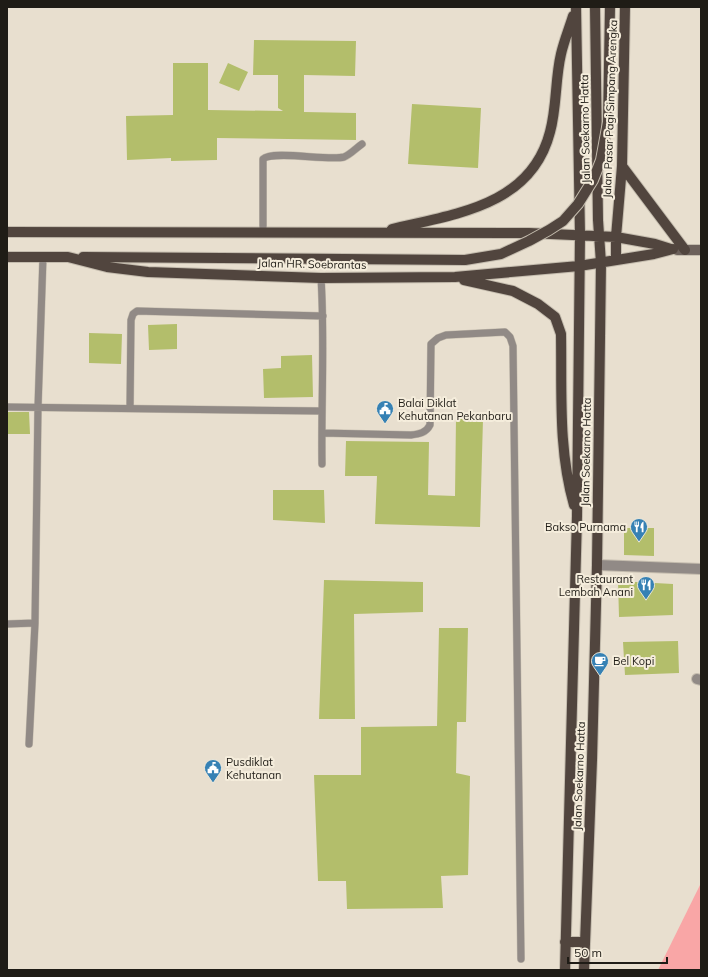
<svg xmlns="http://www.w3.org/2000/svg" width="708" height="977" font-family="Mulish,sans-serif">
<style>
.green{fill:#f9a6a6}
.building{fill:#b3be6b}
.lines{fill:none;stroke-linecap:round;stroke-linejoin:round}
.lane-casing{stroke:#c4bcae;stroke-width:8}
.street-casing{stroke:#c4bcae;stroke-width:12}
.secondary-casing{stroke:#c4bcae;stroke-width:12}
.primary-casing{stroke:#c4bcae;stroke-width:12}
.lane{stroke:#918a86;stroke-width:7}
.street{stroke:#918a86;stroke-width:10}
.secondary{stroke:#6c615b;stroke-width:10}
.primary{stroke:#51453e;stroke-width:10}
.primary-bridge-casing{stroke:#c4bcae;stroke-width:12;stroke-linecap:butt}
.primary-bridge{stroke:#51453e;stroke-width:10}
.labels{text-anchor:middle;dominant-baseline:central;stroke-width:4;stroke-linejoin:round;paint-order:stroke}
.street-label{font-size:11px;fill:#1f1c16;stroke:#f5eddc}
.poi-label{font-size:11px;fill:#1f1c16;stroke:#f5eddc;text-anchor:start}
</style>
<rect width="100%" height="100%" fill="#e8dfcf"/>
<path class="green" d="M701,883L700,970H658Z"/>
<path class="building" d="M254,40L356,41L355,76L304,75V112L356,113V140L217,138V160L171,161V158L127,160L126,116L173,115V63H208V110L283,111L278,108V75H253Z
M228,63L248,72L239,91L219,83Z
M412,104L481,108L478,168L408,164Z
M177,324V349L149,350L148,325Z
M89,333L122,334L121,364L89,363Z
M312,355L313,397L264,398L263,369L281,368V356Z
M7,412H29L30,434H7Z
M456,418L483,419L480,527L375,524L377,476H345L346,441L429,442L428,495L455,496Z
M273,490H324L325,523L273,520Z
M624,528H654V556L624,555Z
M324,580L423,582V612L354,614L355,719H319Z
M618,581L673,584V615L619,617Z
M439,628H468L466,722H457L456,773L470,776L468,875L441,876L443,908L347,909L346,881H318L314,775H361V727L437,726Z
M678,641L679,673L625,675L623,642Z"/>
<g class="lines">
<defs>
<path id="lane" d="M263,233V159C273,150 328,161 344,157C351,154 356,148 362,144
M321,278C325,340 321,402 322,464
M7,407L321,411
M130,408L131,320L133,314L137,311L323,316
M322,433L411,435C419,434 426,433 430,425L431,344L438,338L446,335L505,332L510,337L513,346L521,959
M7,624L35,623
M29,744L35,623L38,407L43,257"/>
<path id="street" d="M597,565L701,569
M697,679L701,680"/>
<path id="secondary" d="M677,250H701"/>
<path id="primary" d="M622,166L685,250
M392,229C455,214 531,206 550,132C557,107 555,79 561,54C564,41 569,29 573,16
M7,232L529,233L616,237L655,244L671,249
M7,257H68L107,267L148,272L321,278L455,277L579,266L654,254L673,249
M83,257L465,260
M616,260V237L622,166L625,7
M464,280L513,291L538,304L555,317L561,334C562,391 558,450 574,505
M565,942H585
M565,970L577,516L580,235L576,7
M584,970L592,760L597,565L601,263L598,220L595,7"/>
</defs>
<use href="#lane" class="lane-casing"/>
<use href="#street" class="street-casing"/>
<use href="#secondary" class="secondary-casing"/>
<use href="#primary" class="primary-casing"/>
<use href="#lane" class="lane"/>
<use href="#street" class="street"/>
<use href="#secondary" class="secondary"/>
<use href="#primary" class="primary"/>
<defs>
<path id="primary-bridge" d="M465,260L501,254L529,241L549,230L563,221L578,204L593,180L601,160L608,122L610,7"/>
</defs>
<use href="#primary-bridge" class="primary-bridge-casing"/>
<use href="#primary-bridge" class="primary-bridge"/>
</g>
<defs>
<symbol id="civic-pin" viewBox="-11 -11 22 30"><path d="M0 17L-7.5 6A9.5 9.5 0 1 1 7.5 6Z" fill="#3681b4" stroke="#f5eddc"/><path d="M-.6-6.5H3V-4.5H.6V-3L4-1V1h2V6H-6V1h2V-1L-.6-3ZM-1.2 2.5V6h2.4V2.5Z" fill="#fff"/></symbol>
<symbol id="restaurant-pin" viewBox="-11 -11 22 30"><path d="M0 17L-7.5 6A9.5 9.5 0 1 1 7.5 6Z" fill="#3681b4" stroke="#f5eddc"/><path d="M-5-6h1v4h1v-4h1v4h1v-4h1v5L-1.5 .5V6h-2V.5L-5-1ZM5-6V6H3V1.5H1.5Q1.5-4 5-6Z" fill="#fff"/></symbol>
<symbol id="cafe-pin" viewBox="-11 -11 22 30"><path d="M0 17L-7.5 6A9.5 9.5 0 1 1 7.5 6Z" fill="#3681b4" stroke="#f5eddc"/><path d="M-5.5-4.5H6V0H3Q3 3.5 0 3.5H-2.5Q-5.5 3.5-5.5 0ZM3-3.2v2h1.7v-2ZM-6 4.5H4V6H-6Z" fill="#fff"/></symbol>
</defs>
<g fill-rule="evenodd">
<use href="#civic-pin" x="375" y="399" width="20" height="27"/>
<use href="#restaurant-pin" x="629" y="517" width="20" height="27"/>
<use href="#restaurant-pin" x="636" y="575" width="20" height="27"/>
<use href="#cafe-pin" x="590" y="651" width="20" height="27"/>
<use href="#civic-pin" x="203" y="758" width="20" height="27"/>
</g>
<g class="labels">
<g class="street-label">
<text transform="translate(610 109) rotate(-88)">Jalan Pasar Pagi Simpang Arengka</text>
<text transform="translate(585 129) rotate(-91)">Jalan Soekarno Hatta</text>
<text transform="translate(312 264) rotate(1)">Jalan HR. Soebrantas</text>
<text transform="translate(586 452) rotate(-89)">Jalan Soekarno Hatta</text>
<text transform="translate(579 776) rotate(-88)">Jalan Soekarno Hatta</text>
</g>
<g class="poi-label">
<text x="398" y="403">Balai Diklat<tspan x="398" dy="13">Kehutanan Pekanbaru</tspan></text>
<text x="626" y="527" text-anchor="end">Bakso Purnama</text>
<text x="633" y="579" text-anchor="end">Restaurant<tspan x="633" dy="13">Lembah Anani</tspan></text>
<text x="613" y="661">Bel Kopi</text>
<text x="226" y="762">Pusdiklat<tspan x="226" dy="13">Kehutanan</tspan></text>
</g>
</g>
<rect width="708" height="977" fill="none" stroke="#1f1c16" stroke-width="16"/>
<path d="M568 957v6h99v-6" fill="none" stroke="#1f1c16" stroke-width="2"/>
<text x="574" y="957" font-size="12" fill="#1f1c16" stroke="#f5eddc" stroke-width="3" paint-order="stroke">50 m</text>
</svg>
